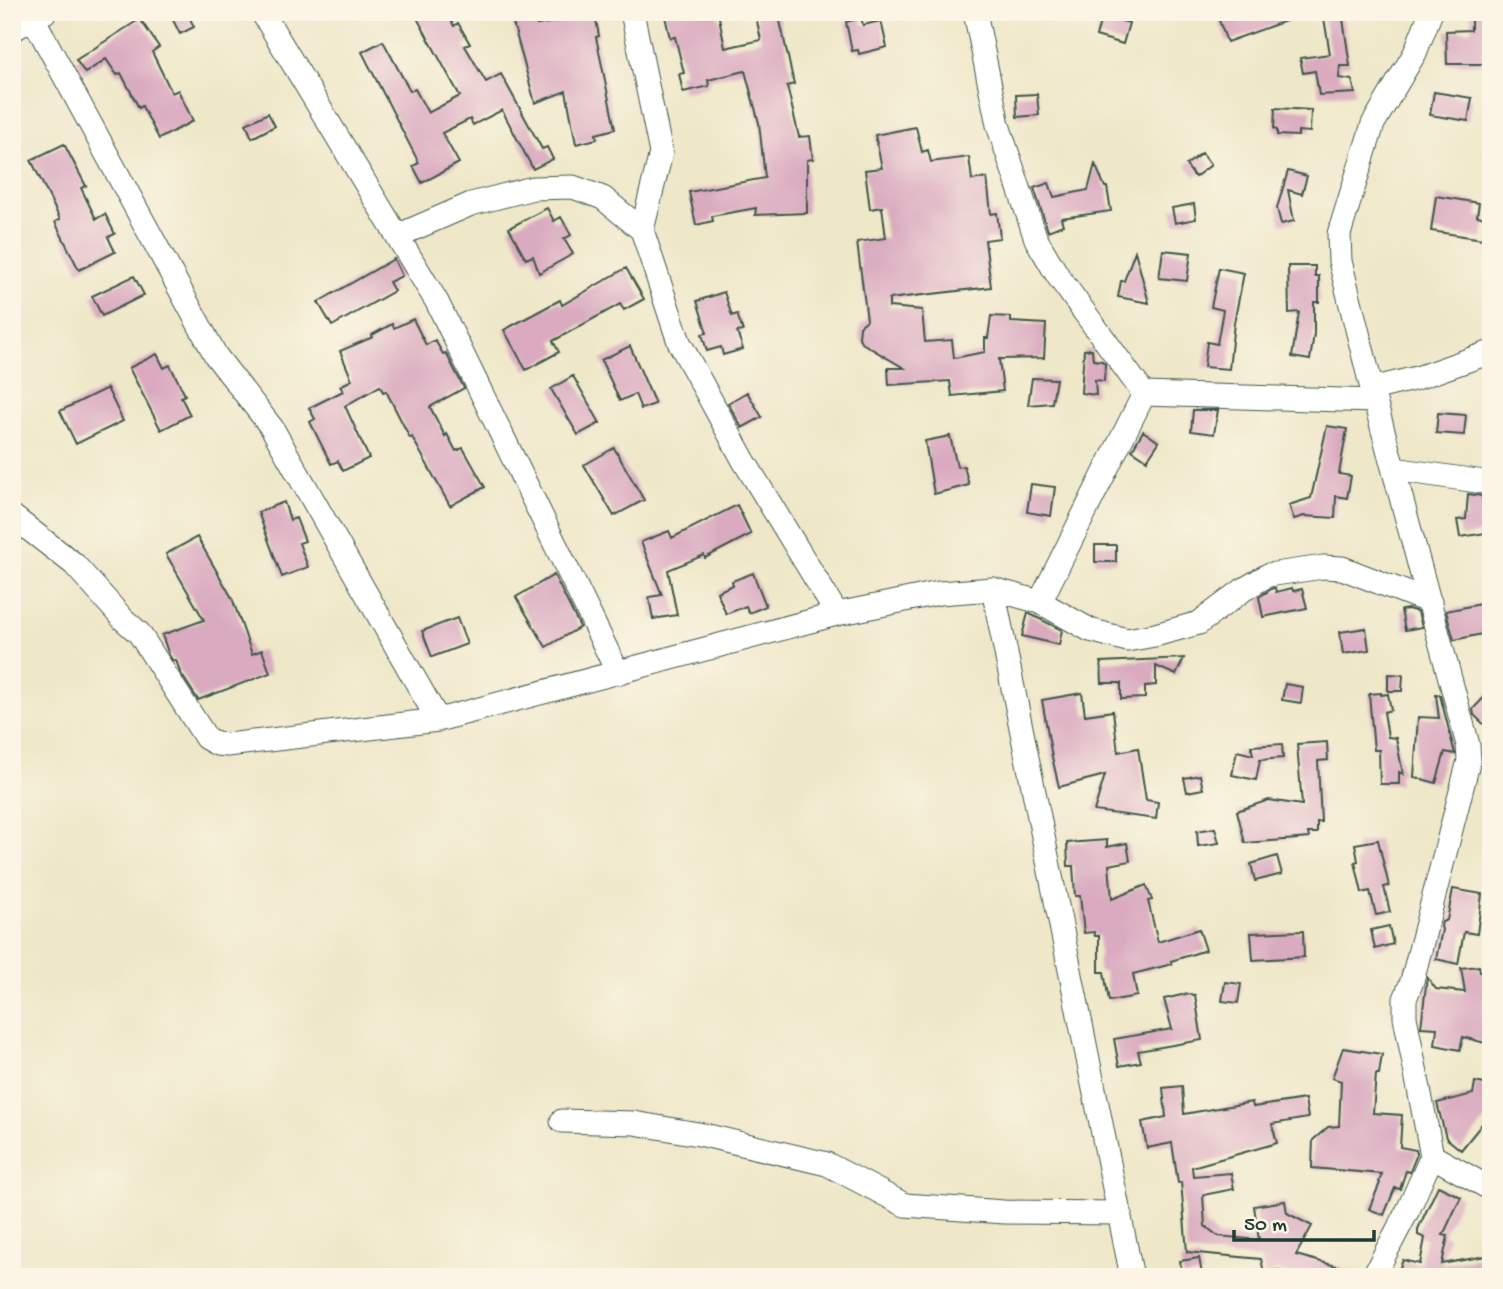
<svg xmlns="http://www.w3.org/2000/svg" width="1503" height="1289" font-family="'Gochi Hand',sans-serif">
<style>
.building{fill:#daabc0}
.lines{fill:none;stroke-linecap:round;stroke-linejoin:round}
.street-casing{stroke:#3e564a;stroke-width:25}
.street{stroke:#fff;stroke-width:23}
</style>
<rect width="100%" height="100%" fill="#fcf5e5"/>
<filter id="ink" filterUnits="userSpaceOnUse"><feTurbulence type="fractalNoise" baseFrequency=".0143" numOctaves="2"/><feDisplacementMap in="SourceGraphic" scale="14" xChannelSelector="R" yChannelSelector="G"/><feConvolveMatrix kernelMatrix="1 2 1 2 8 2 1 2 1" color-interpolation-filters="sRGB"/></filter>
<filter id="wash" filterUnits="userSpaceOnUse"><feTurbulence type="fractalNoise" baseFrequency=".00686" numOctaves="4" result="noise"/><feDisplacementMap in="SourceGraphic" scale="28" xChannelSelector="R" yChannelSelector="G"/><feGaussianBlur stdDeviation="1.57" result="paint"/><feColorMatrix in="noise" values="0 0 0 0 0 0 0 0 0 0 0 0 0 0 0 0 0 1.4 0 .05"/><feComposite in="paint" operator="in"/></filter>
<g filter="url(#wash)">
<rect width="100%" height="100%" fill="#eee7c8"/>
<g id="blocks">
<path class="building" d="M169,12H187L194,27L180,34Z
M428,12H446L454,26L458,23L470,44L465,46L486,82L501,74L542,149L547,147L553,159L533,169L502,110L473,125L470,119L442,133L459,163L422,183L413,166L419,163L362,52L383,41L410,91L415,89L428,113L460,96L417,18Z
M664,12H718L725,48L761,40L755,12H778L794,84L787,86L799,137L810,136L813,159L807,160V213L755,215L756,208L712,216L713,221L696,225L689,192L765,178L759,123L745,71L708,80L709,86L683,92L679,74L684,73L675,37L670,38Z
M1216,12H1305V14L1227,42Z
M1323,12H1342L1350,66H1340L1339,78L1352,80L1355,93L1319,95L1315,71L1303,73L1300,58L1330,54Z
M1471,12H1491V64H1447L1446,31L1471,30Z
M595,14L599,36L596,37L615,129L596,134L597,139L576,144L566,91L535,103L513,23L535,17L537,25Z
M1102,15L1129,23L1123,44L1096,36Z
M861,18L863,25L881,21L887,47L859,54L858,50L852,51L846,22Z
M140,19L159,47L152,52L172,93L178,90L193,121L159,139L142,106L139,108L121,73L117,75L106,59L85,73L76,60Z
M1434,92L1472,98L1468,121L1430,115Z
M1037,94L1039,115L1017,117L1016,95Z
M1275,108L1311,110L1310,132L1298,131V136L1277,135V130L1274,129Z
M268,113L275,126L252,138L246,124Z
M916,127L922,152L928,150L931,162L969,157L972,180L987,178L991,214L997,213L1000,238L985,240L991,287L889,299V307L922,310L925,342L952,340L954,358L985,352V338H988L991,316L1011,317V322L1046,324L1044,358L999,359L1003,391L952,396L950,381L889,385L888,368H904L862,343L859,338L860,326L867,320L857,242L886,238L882,207L870,209L865,170L882,168L875,135Z
M64,144L86,186L81,188L96,219L105,214L115,234L108,237L115,252L79,270L55,222L60,219L31,160Z
M1202,153L1211,165L1195,177L1186,165Z
M1095,164L1105,187H1107L1111,211L1061,218L1063,225L1048,231L1034,188L1049,183L1054,197L1088,190Z
M1288,171L1307,176L1302,194L1288,190L1294,221L1281,224L1277,208Z
M1436,196L1479,203L1477,216L1486,218L1483,239L1431,231Z
M1194,204L1196,219L1175,223L1172,208Z
M547,208L554,221L561,217L571,235L564,239L573,254L539,273L533,256L526,259L509,228Z
M1163,250L1191,253L1187,281L1159,278Z
M1135,251L1149,303L1118,297L1121,281H1124Z
M394,259L402,276L389,282L394,291L332,326L318,302Z
M1288,266H1315V276H1319V302H1314V334L1310,360L1292,357L1299,312L1289,313Z
M626,268L644,299L624,310L620,304L553,341L559,352L526,370L504,330L560,300L562,305Z
M1219,268L1244,273L1234,323L1229,369L1204,367L1207,342L1217,344L1223,310L1211,307Z
M134,276L144,295L102,316L92,296Z
M724,292L732,316L737,314L743,331L737,332L743,349L723,355L721,347L707,351L702,334L707,333L697,301Z
M413,319L426,345L435,340L443,354L446,353L464,388L430,407L445,436L447,434L456,451L463,448L485,487L450,506L412,437L410,438L386,391L383,392L380,386L345,406L369,458L343,471L338,461L331,464L310,422L315,419L309,408L343,391L340,386L352,380L340,351L373,337L372,335L392,324L394,328Z
M630,346L655,404L641,409L635,394L620,401L601,360Z
M1092,349L1093,360L1102,361L1105,364L1104,381L1095,380L1096,395L1081,393L1084,350Z
M157,354L164,368L170,365L185,395L181,397L190,415L161,430L129,368Z
M573,376L600,423L578,435L551,389Z
M1032,378L1056,379L1052,403L1028,405Z
M107,388L123,421L76,444L60,411Z
M747,392L762,417L742,428L728,403Z
M1193,410H1218L1214,434L1191,431Z
M1438,413L1466,415L1464,435L1436,433Z
M1327,426L1347,429L1339,474L1351,476L1347,498L1336,496L1335,518L1304,516L1294,519L1289,505L1311,498Z
M1143,431L1159,442L1147,460L1132,450Z
M950,436L957,467L964,466L969,485L934,494L925,441Z
M614,448L644,500L614,516L584,465Z
M1031,484L1055,487L1051,516L1027,512Z
M1468,494L1482,496L1486,533L1460,537L1457,520L1466,519Z
M284,502L290,520L296,518L305,541L299,543L308,567L282,577L258,512Z
M737,505L751,534L705,558L704,555L668,570L677,615L653,619L649,597L662,595L641,542L669,531L672,538Z
M197,537L232,598L252,654L262,650L270,673L198,700L180,672L176,660L173,661L169,655L162,635L204,620L166,554Z
M1095,545H1116V562H1095Z
M753,573L766,606L749,613L746,606L726,614L717,592L733,585L732,581Z
M554,575L580,627L546,647L516,597Z
M1273,588H1275L1276,592L1292,588L1293,591L1302,589L1307,608L1263,617L1259,597Z
M1485,603L1491,632L1454,640L1446,611Z
M1408,609L1418,612L1422,627L1405,630L1401,610Z
M1028,613L1062,630L1059,645L1022,636Z
M457,618L467,644L432,657L422,631Z
M1366,628L1369,650L1343,654L1340,632Z
M1184,658L1176,675L1156,666V685L1145,686V698L1121,699V683H1102L1101,662Z
M1388,674L1403,675L1402,691H1388Z
M1285,684L1303,687L1301,703L1282,700Z
M1491,690V731L1474,715L1473,709Z
M1082,693L1085,715L1113,711L1118,752L1138,748L1146,800L1158,802L1156,819L1094,811L1105,775L1059,787L1052,757L1042,700Z
M1381,693V695L1388,694L1391,710L1384,712L1388,737L1396,738L1403,774L1399,772V784H1380L1379,750H1374L1369,694Z
M1436,695H1440L1455,754L1445,752L1436,783L1414,777L1418,717L1439,718Z
M1327,742L1328,760L1318,761L1321,822H1317V833H1308L1309,838L1245,843L1237,811L1269,800L1302,805L1297,744Z
M1282,744L1283,758L1260,760L1256,780L1232,775L1237,751L1253,755L1251,746Z
M1200,775L1203,789L1187,792L1184,778Z
M1215,828L1219,843L1198,846L1197,831Z
M1107,840V847L1127,843L1130,861L1109,865L1112,899L1146,885L1152,900L1148,901L1158,942L1199,929L1206,950L1171,961L1172,964L1133,974L1137,996L1109,1001L1104,972H1099V936H1095L1094,932L1084,933L1080,896H1075L1073,866H1068L1067,843Z
M1378,840L1389,886L1384,887L1390,912L1376,915L1370,891L1362,893L1355,862L1358,861L1355,844Z
M1277,856L1282,874L1255,881L1251,864Z
M1453,889L1482,894L1477,934L1464,932L1458,964L1436,959L1442,930L1441,926L1442,922L1447,920Z
M1389,926L1393,944L1375,949L1371,930Z
M1303,931L1304,957L1253,960L1251,933Z
M1479,966L1480,972L1491,970V1000L1487,1001L1489,1024L1485,1043L1463,1037L1460,1050L1435,1045L1437,1028L1421,1027L1427,977L1436,989L1465,992L1461,968Z
M1225,982L1241,984L1238,1003L1222,1001Z
M1186,994L1195,995L1202,1040L1138,1051L1141,1062L1119,1066L1114,1039L1172,1029L1164,999Z
M1343,1048L1382,1054L1379,1074H1376L1373,1113L1402,1115L1400,1147L1416,1150L1417,1154L1411,1169L1410,1172L1406,1171L1400,1189L1395,1188L1384,1215L1369,1209L1380,1183L1379,1182L1382,1174L1312,1168L1313,1140L1328,1127L1339,1126L1341,1081L1332,1078Z
M1475,1082L1489,1085L1486,1098L1491,1097V1113L1461,1150L1446,1138L1437,1103L1473,1094Z
M1182,1086L1184,1114L1252,1102L1253,1107L1305,1099L1308,1118L1272,1124L1277,1143L1192,1167L1193,1176L1231,1173L1234,1189L1203,1195L1205,1226L1218,1236L1259,1240L1254,1206L1285,1201L1287,1213L1312,1226L1296,1255L1358,1272L1357,1277H1301L1276,1270L1265,1277L1261,1259L1187,1252L1181,1182L1178,1183L1172,1143L1147,1148L1142,1122L1166,1117L1163,1088Z
M1438,1186L1461,1197L1443,1235L1448,1236L1442,1264L1491,1255V1277H1396L1403,1260L1420,1264L1425,1238L1418,1235V1229Z
M1199,1258L1202,1274L1183,1277L1180,1261Z"/>
</g>
</g>
<g filter="url(#ink)">
<use href="#blocks" fill-opacity="0" stroke="#3e564a" stroke-width="2"/>
<g class="lines">
<defs>
<path id="street" d="M262,12L437,302L618,673
M632,12L661,153L642,230L679,342L744,461L837,614
M975,12L998,125L1036,239L1058,276L1144,394
M33,18L216,356L272,428L438,720
M12,30L45,12
M397,236L471,204L533,188L573,187L603,198L642,230
M1372,389L1417,378L1491,352
M1394,469L1491,483
M12,516L74,564L123,619L139,633L206,738L217,744L227,745L438,720L837,614L939,593L993,589L1040,602L1144,394L1375,401
M993,589L1132,1277
M1040,602L1090,630L1127,640L1155,635L1199,623L1243,590L1268,575L1323,567L1342,568L1430,602
M562,1121L634,1123L704,1135L827,1164L905,1205L1004,1212L1120,1213
M1432,1156L1491,1189
M1373,1277L1409,1208L1432,1156L1405,1017V999L1412,981L1469,760L1468,745L1375,401L1340,261L1339,234L1373,124L1415,53L1431,12"/>
</defs>
<use href="#street" class="street-casing"/>
<use href="#street" class="street"/>
</g>
</g>
<rect width="1503" height="1289" fill="none" stroke="#fcf5e5" stroke-width="42"/>
<path d="M1234 1230v10h140v-10" fill="none" stroke="#1f3d34" stroke-width="3.5"/>
<text x="1244" y="1230" font-size="21" fill="#1f3d34" stroke="#fcf5e5" stroke-width="5" paint-order="stroke">50 m</text>
</svg>
